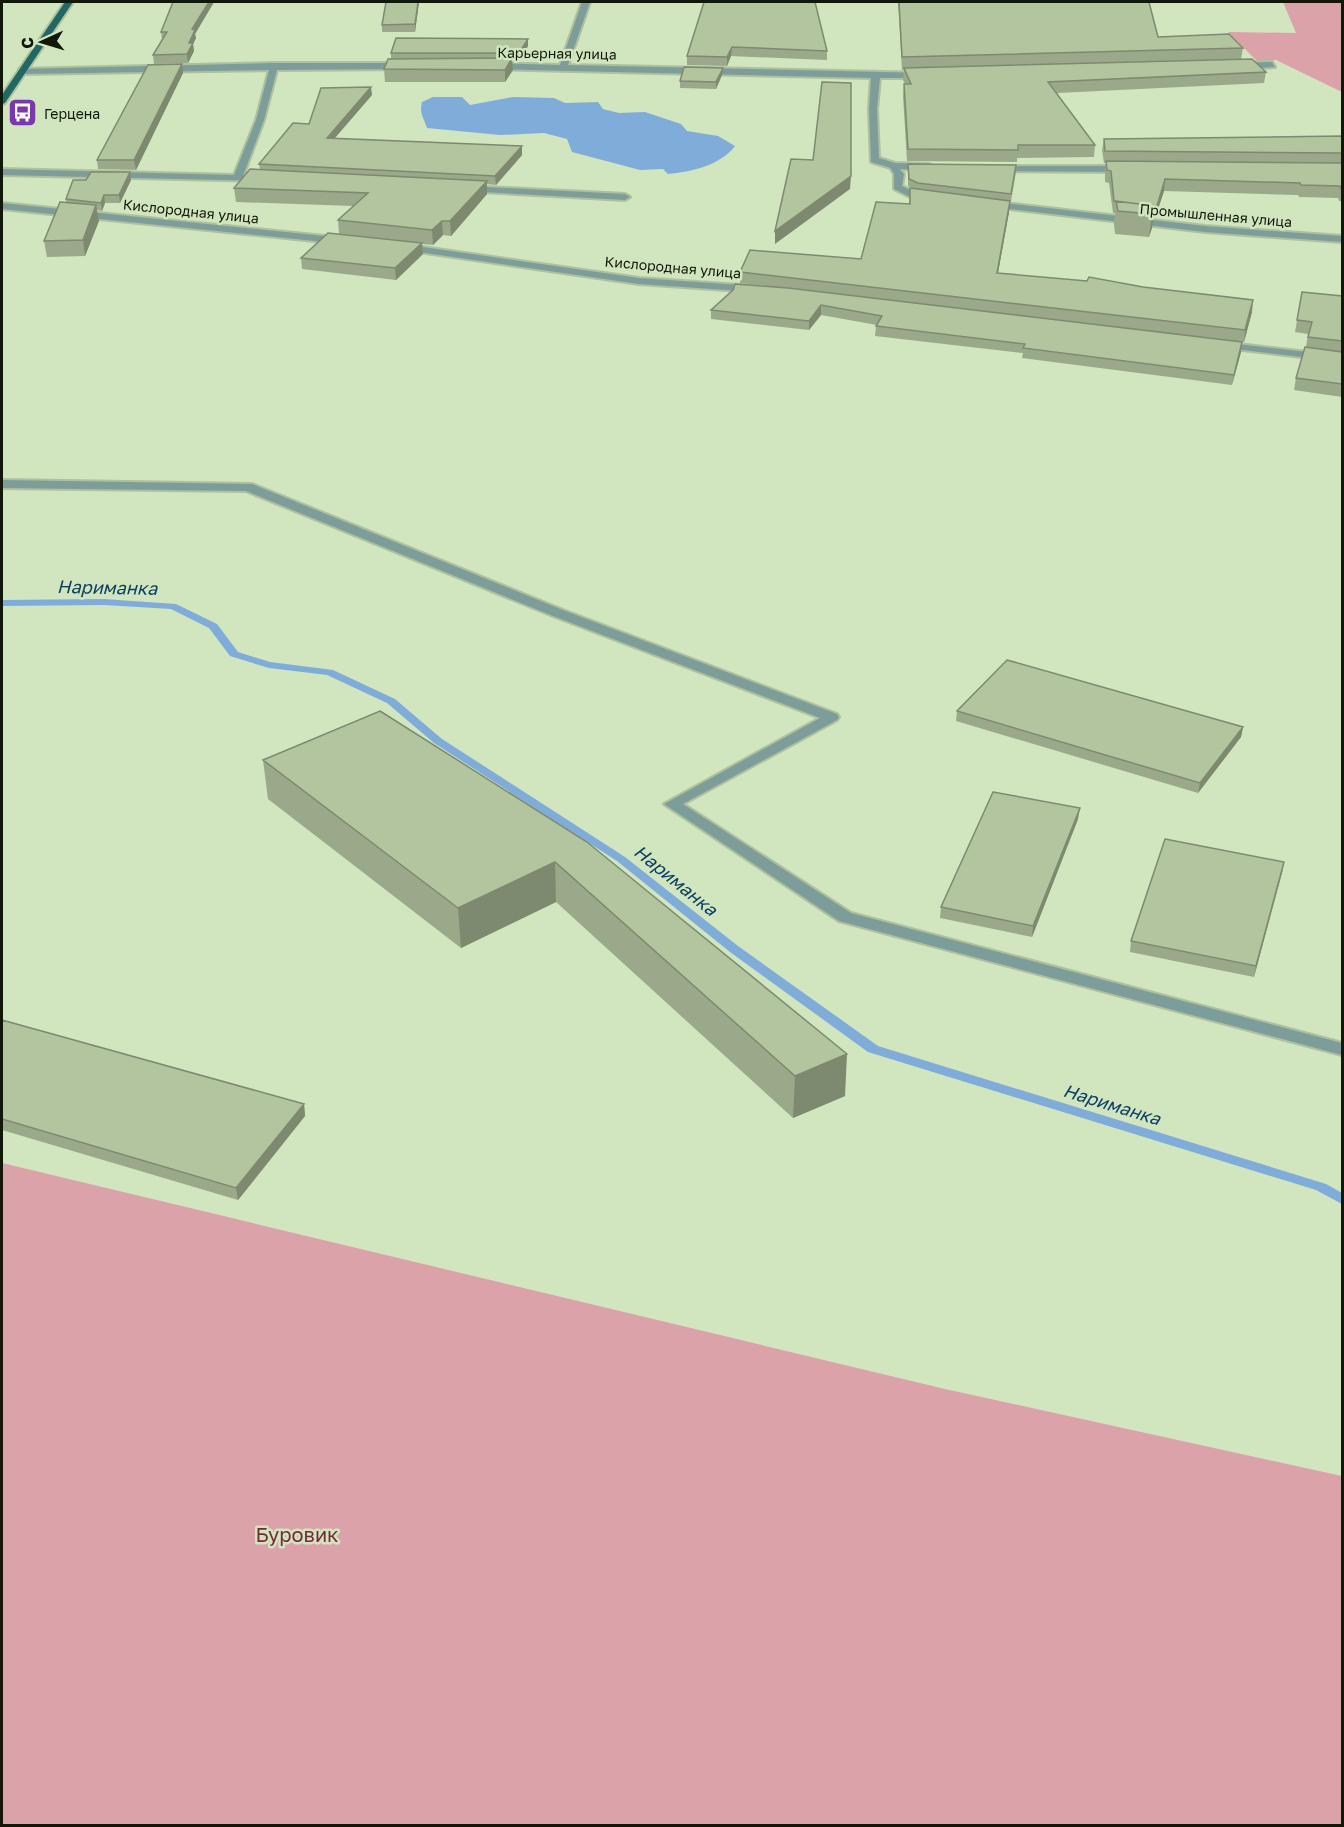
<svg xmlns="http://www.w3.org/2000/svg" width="1344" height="1827" font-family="'Golos Text',sans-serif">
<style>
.green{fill:#dba2aa}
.water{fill:#80acd9}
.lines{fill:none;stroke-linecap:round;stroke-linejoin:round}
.stream{fill:#80acd9;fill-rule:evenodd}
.service-casing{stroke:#aec09d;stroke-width:4}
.minor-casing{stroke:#aec09d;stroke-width:4}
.primary-casing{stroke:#aec09d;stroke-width:4}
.service{fill:#7c9d9a;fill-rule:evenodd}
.minor{fill:#7c9d9a;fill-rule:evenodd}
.primary{fill:#216763;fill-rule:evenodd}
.wall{fill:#99a989}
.shaded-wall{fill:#7d8a6f}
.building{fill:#b2c59f;stroke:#7d8a6f;stroke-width:1.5}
.labels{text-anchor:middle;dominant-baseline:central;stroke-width:5;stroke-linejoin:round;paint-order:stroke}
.far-street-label{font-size:14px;fill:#111709;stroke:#d1e5be}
.far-poi-label{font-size:14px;fill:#111709;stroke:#d1e5be;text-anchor:start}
.water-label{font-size:18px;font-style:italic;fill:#0c3e68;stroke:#d1e5be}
.near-park-label{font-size:20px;fill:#77283b;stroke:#d1e5be}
</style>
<rect width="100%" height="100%" fill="#d1e5be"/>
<path class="green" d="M1283,2H1342V92L1276,60L1257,61L1228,32L1296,33Z
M2,1163L945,1389L1342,1476V1825H2Z"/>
<path class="water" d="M433,97H462L470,105L513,97L554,98L565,103L598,102L603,109L619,113L645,112L681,124L687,131L718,136L735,146C721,165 691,172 668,174L663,169L640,170L572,152L567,139L544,133L500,135L427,128C424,118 419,114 422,102Z"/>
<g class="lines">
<path class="stream" d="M104,599L176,604L217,624L238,652L270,662L333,670L395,699L442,739L625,857L738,946L878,1046L1326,1184L1342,1193V1204L1316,1190L868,1052L730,952L617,861L434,743L387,703L327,675L269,668L230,656L209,628L171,609L104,605L2,606V600Z"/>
<defs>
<path id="service" d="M894,163L904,174L902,186L917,193L932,196V200L912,198L894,189V174L889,166Z
M987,201L1205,226L1342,236V242L1205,232L984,206L982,204Z
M2,480L252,484L563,610L837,714L839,717L837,720L683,804L851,913L1342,1043V1055L839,921L664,804L820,718L553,616L246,491L2,488Z"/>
<path id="minor" d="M582,2H590L568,65L927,73L924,78H880L877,109L879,158L895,163L929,164L934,167L929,170L894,169L871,162L869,109L871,78L491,69L487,66L491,63L560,65Z
M1272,62L1275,67L1238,69L1234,66L1238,63Z
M274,63H408L412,66L408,69L277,70L264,120L243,176H264L269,179L267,181L2,175V169L234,175L256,120L269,70L22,74L19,69Z
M991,166H1127L1132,169L1127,172L994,171L989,168Z
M467,186L625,194L630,197L625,200L464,191V187Z
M2,203L344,238L349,241L344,244L2,209Z
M402,244L639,278L755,286L760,289L755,292L639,284L398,249L397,247Z
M1221,342L1342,356V362L1217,347L1215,345Z"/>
<path id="primary" d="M65,2H73L5,103L2,104V95Z"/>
</defs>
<use href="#service" class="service-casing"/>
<use href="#minor" class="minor-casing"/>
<use href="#primary" class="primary-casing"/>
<use href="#service" class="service"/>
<use href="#minor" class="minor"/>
<use href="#primary" class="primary"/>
</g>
<path class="wall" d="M173,2H214L195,34L196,38L193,44L194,51L188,63L154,64L153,55L162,40L161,32Z
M419,2L415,32H382V25Z
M704,2L827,51V60L731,56L727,66L687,65V56Z
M898,2H1149L1158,37L1243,48L1241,59L1266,72L1264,83L1057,93L1095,145L1094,157L1017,158V162L907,161L903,96L904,84H905L903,80L904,70H902Z
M528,39V46L519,60H512L513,70L505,82H385L384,69L391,59V53Z
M183,73L136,170L98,169L97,160Z
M722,75L716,89L680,88V81Z
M372,95L334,139L522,146V155L496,185L487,184V194L451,236L443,235L433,245L422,244L423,254L396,280L302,269L301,258L339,234L338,220L353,206L236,202L234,188L260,170L259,164L309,124Z
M1342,136V201H1339L1338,198L1299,197L1298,195L1164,191L1155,218H1153L1152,228L1149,237L1115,234L1114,224L1115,213H1113L1109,183L1105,182V173L1106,163H1104L1102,150L1104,139Z
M908,164L1016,172L1011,201H1010L1009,212L998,273L1252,312L1244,342L1043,318L1241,352L1232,385L1022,358L1023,353L875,336L876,326L877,325L821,315L809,330L711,319V310L767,286L740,283V272L861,259L909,204L910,188H912L908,186Z
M86,180H131L120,203H105L102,211L97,210L99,221L85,256L47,257L44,241L66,202V199Z
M1302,292L1342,296V397L1294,390L1296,378L1306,347L1308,334L1295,332Z
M380,711L845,1096L793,1118L556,902L461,948L268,799L263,760Z
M957,711L1243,727L1241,737L1198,793L956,721Z
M1078,819L1032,937L940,918L941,907Z
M1284,862L1254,977L1130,952L1131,941Z
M2,1020L304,1104L305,1116L238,1200L2,1130Z"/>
<path class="shaded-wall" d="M209,2H214L195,34L196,38L193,44L194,51L188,63L187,54L192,29Z
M418,2H419L415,32V24Z
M528,39V46L519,60V53Z
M732,47L731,56L727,66V57Z
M512,58L513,70L505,82V70Z
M182,64L183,73L136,170L134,160Z
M723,68L722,75L716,89V82Z
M371,87L372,95L327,147V138Z
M522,146V155L496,185L495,176Z
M130,172L131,180L120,203L119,195Z
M851,176L850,189L775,244V231Z
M1165,179L1164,191L1155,218L1157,206Z
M487,181V194L451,236L450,221Z
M104,195L105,203L102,211L101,203Z
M1010,201L1009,212L996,284L997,273Z
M96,205L99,221L85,256L83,240Z
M1155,206L1152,228L1149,237L1152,214Z
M442,221L443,235L433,245L432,230Z
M422,243L423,254L396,280L395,268Z
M1253,300L1252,312L1244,342L1245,330Z
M821,305V315L809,330V321Z
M1242,342L1241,352L1232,385L1234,375Z
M1243,727L1241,737L1198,793L1200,783Z
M1080,808L1078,819L1032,937L1033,926Z
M555,862L556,902L461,948L458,908Z
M1284,862L1282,873L1254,977L1256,966Z
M847,1054L845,1096L793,1118L795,1076Z
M304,1104L305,1116L238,1200L236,1188Z"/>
<path class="building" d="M173,2H209L192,29L195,30L189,43H193L187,54L153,55L167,32H161Z
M386,2H418L415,24L382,25Z
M704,2H815L827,51L732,47L727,57L687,56Z
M899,2H1149L1158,37L1229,34L1243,48L902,57Z
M396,38L528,39L519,53H391Z
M512,58L505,70L384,69L388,59Z
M1252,59L1266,72L1048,82L1095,145H1018V150L908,149L904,84H911L904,68Z
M182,64L134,160H97L148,65Z
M684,67L723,68L716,82L680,81Z
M822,82L851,83V176L775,231L791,159L813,160Z
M371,87L327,138L522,146L495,176L259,164L293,123L309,124L321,88Z
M1342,136V153L1105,151L1104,139Z
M1106,161L1342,163V189H1341L1340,186L1301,185L1300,183L1165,179L1157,206L1114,201L1111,171L1107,170Z
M908,164L1016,165L1011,194L918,183L909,179Z
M250,169L487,181L450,221H442L432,230L338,220L368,193L234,188Z
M91,172H130L119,195H104L101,203L66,199L73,180H86Z
M910,188L1010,201L997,273L1087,281L1089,277L1143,287L1253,300L1245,330L740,272L750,250L861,259L876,202L910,204Z
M1116,201L1155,206L1152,214L1118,211Z
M60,202L96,205L83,240L44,241Z
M328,233L422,243L395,268L301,258Z
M735,284L788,288L1242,342L1234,375L1023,348L1025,344L876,326L882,316L821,305L809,321L711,310L733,290Z
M1302,292L1342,296V341L1308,337L1312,322L1297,320Z
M1305,347L1342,352V384L1296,378Z
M1007,660L1243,727L1200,783L957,711Z
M380,711L587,842L847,1054L795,1076L555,862L458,908L263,760Z
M993,792L1080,808L1033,926L941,907Z
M1165,839L1284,862L1256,966L1131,941Z
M2,1020L304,1104L236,1188L2,1119Z"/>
<defs>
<symbol id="bus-square" viewBox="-11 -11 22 22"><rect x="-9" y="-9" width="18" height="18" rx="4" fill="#7e37aa" stroke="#d1e5be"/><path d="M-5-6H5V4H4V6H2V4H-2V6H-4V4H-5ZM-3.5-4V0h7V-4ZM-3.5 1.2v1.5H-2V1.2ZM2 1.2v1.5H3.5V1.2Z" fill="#fff"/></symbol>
</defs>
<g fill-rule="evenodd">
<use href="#bus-square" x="6" y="96" width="33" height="33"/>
</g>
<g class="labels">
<g class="far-street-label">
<text transform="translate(557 53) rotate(1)">Карьерная улица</text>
<text transform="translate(191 211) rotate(6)">Кислородная улица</text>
<text transform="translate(1216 215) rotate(5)">Промышленная улица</text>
<text transform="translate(673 267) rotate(5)">Кислородная улица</text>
</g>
<g class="far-poi-label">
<text x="44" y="113">Герцена</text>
</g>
<g class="water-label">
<text transform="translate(107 587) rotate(1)">Нариманка</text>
<text transform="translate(676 880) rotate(39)">Нариманка</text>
<text transform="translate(1112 1104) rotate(17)">Нариманка</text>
</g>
<g class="near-park-label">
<text x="297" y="1534">Буровик</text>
</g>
</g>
<rect width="1344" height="1827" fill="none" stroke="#111709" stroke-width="6"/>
<g transform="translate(42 42) rotate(266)" stroke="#d1e5be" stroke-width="4.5" paint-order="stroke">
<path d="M0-4.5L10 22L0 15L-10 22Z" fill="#111709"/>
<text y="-9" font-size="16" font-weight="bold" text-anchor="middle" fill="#111709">С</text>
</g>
</svg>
